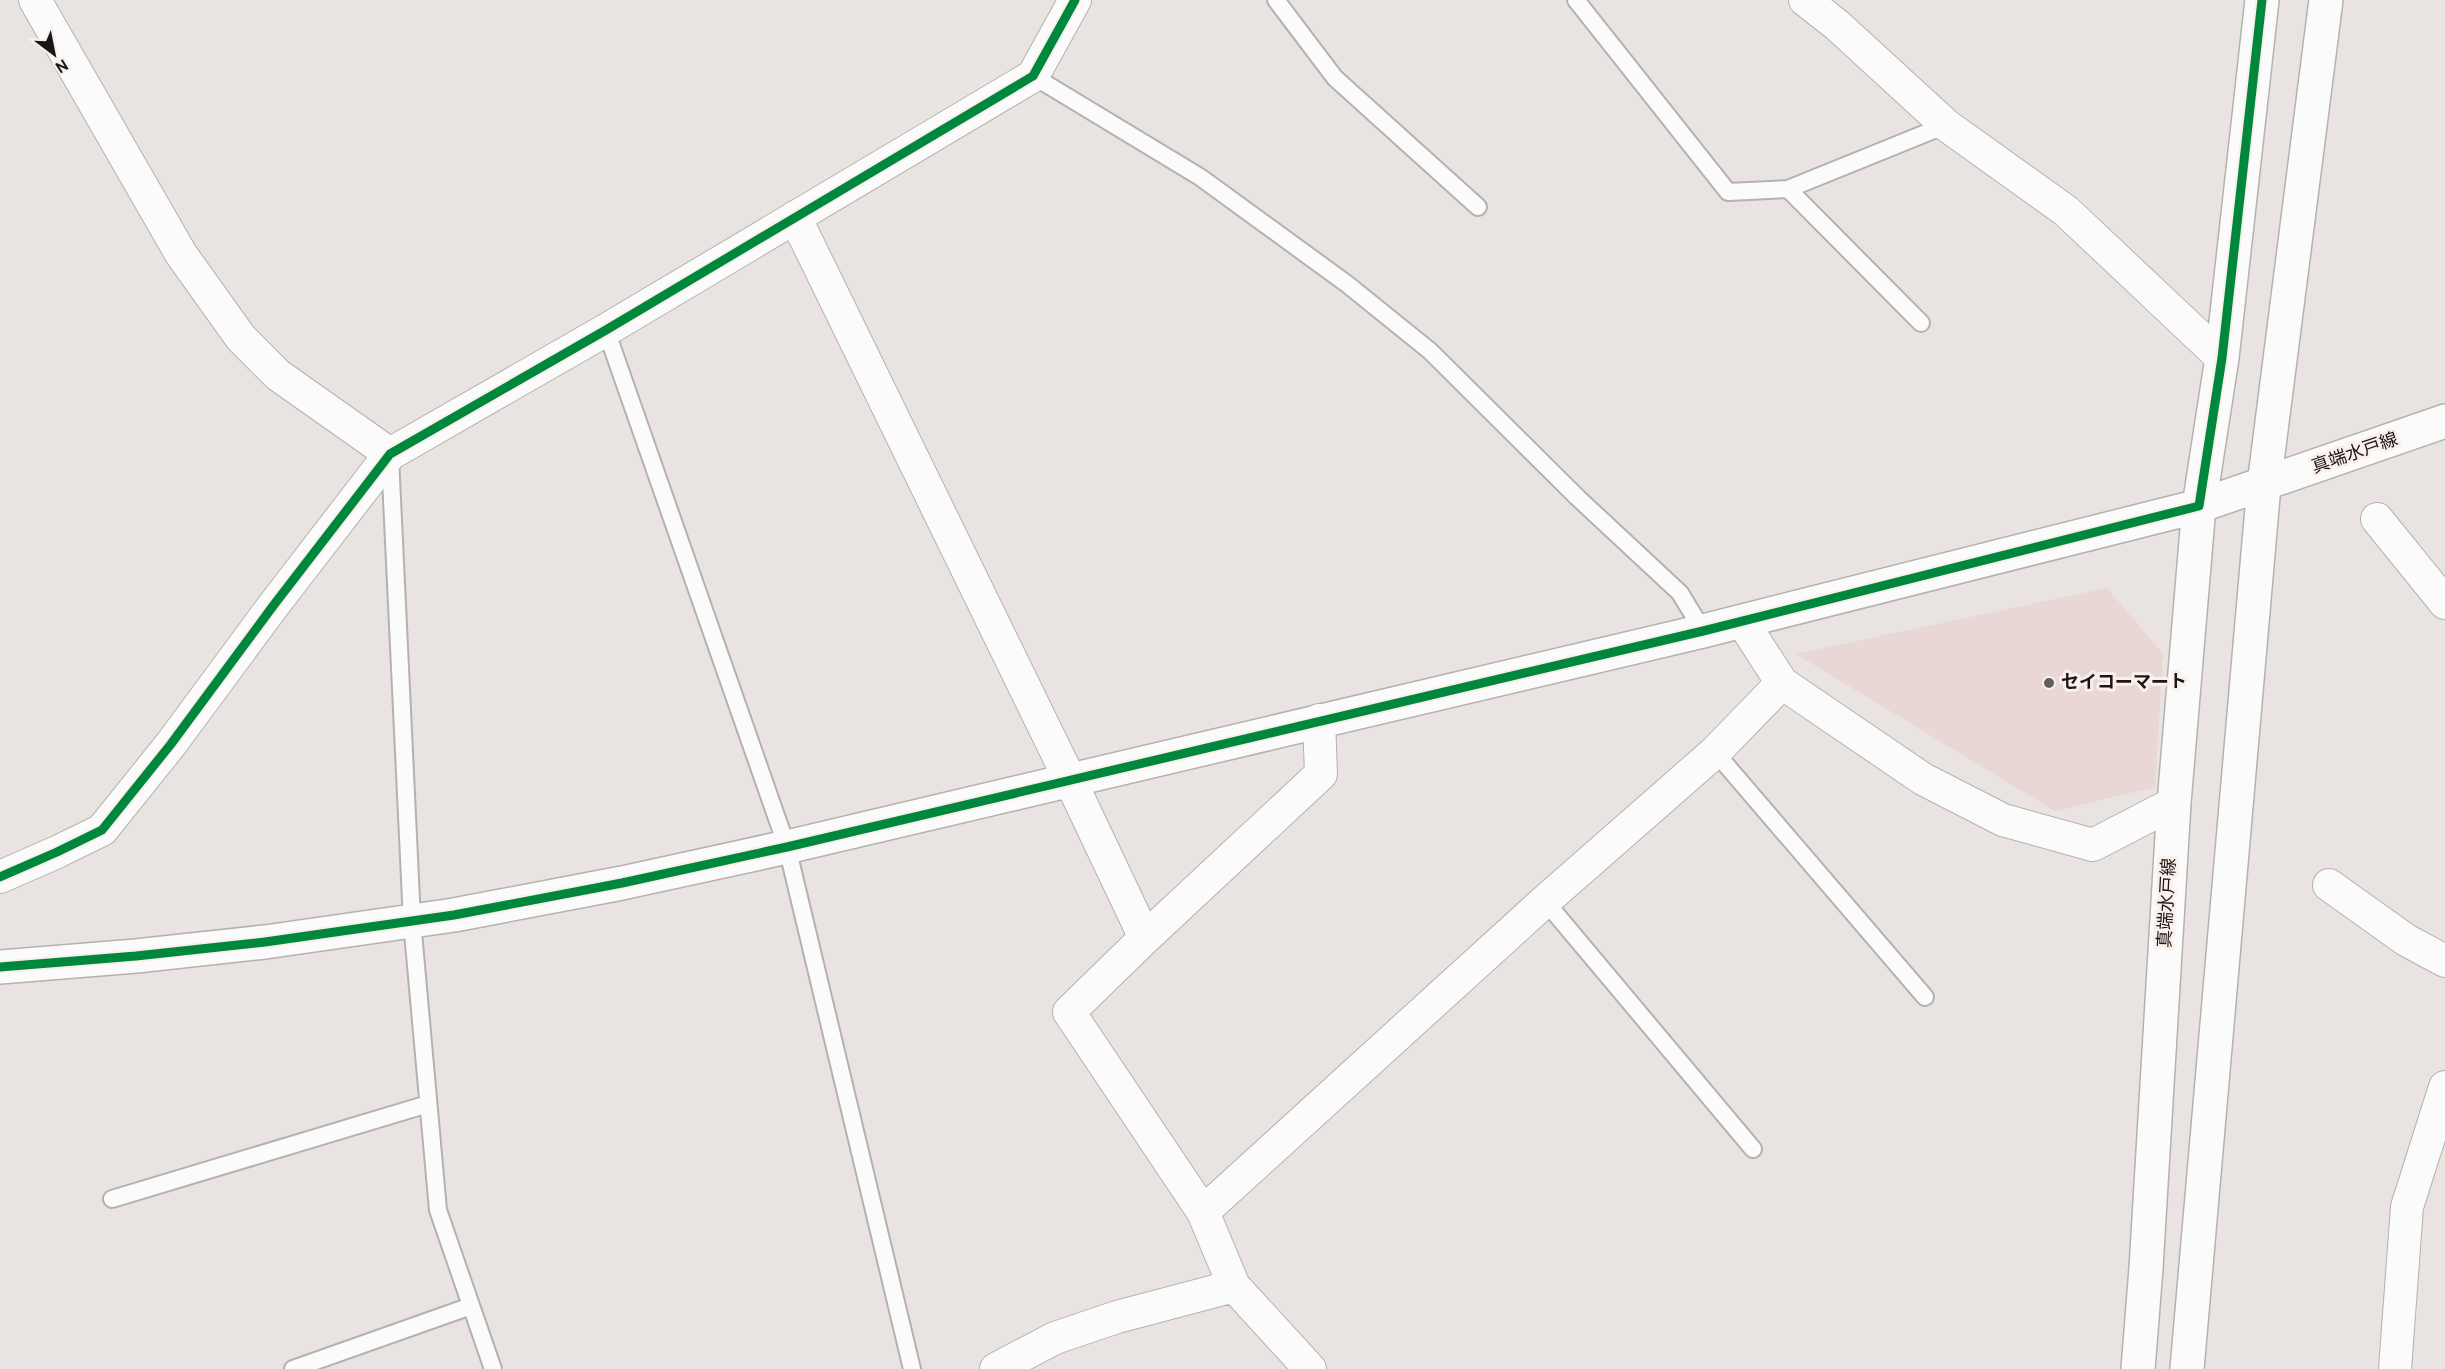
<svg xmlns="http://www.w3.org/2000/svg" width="2445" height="1369" font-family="Overpass,'Noto Sans JP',sans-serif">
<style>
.commercial{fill:#e8d7d5}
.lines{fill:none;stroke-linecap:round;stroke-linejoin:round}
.service-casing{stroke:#b5b1b0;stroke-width:20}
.minor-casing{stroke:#b5b1b0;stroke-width:34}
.tertiary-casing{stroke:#b5b1b0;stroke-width:36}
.secondary-casing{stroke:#b5b1b0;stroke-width:36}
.service{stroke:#fcfbfb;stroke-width:16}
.minor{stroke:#fcfbfb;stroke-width:32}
.tertiary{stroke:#fcfbfb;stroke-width:33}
.secondary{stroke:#fcfbfb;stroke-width:33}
.cycleway-casing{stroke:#f9f0ec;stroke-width:13}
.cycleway{stroke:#00873e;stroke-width:9}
.poi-dot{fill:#625e5d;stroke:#f9f0ec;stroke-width:2}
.labels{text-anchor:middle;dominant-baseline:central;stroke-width:6;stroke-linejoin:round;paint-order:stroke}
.street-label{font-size:18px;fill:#191615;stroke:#f9f0ec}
.poi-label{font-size:18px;font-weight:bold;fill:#191615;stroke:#f9f0ec;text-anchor:start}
</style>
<rect width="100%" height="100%" fill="#e9e4e2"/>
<path class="commercial" d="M2107,588L2163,654L2155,787L2055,811L1796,654Z"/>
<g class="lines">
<defs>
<path id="service" d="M1276,0L1335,78L1478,207
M1576,0L1728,192L1788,189L1921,323
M1033,76L1200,177L1347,284L1430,351L1578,498L1680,593L1703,631
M1788,189L1946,125
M606,330L787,847L912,1369
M390,457L412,921L438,1210L493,1369
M1715,752L1925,997
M1545,901L1753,1149
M112,1199L428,1104
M293,1369L471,1306"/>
<path id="minor" d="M35,0L181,254L241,338L278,375L390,454
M1805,0L1837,25L1946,125L2066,211L2222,358
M795,217L1070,780L1145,938L1069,1012L1203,1212
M2377,519L2445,603
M1742,621L1782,683L1923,779L2003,820L2093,845L2174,803
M0,877L57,852L102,830L171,744L273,606L390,454L606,330L1033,76L1075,0
M2329,885L2406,940L2445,961
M1145,938L1321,774L1319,720
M996,1369L1055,1338L1117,1317L1234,1286
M1310,1369L1234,1286L1203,1212L1545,901L1715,752L1782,683
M2395,1369L2407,1207L2445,1087"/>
<path id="tertiary" d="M2264,485L2326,0
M0,967L136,956L265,942L454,915L622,883L787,847L1703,631L2199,506L2222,358L2262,0"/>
<path id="secondary" d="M2138,1369L2146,1268L2174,803L2199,506L2445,421
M2187,1369C2215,1074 2237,779 2264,485"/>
</defs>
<use href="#service" class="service-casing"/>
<use href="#minor" class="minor-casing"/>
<use href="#tertiary" class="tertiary-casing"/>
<use href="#secondary" class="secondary-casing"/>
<use href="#service" class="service"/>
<use href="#minor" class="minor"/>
<use href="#tertiary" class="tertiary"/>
<use href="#secondary" class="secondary"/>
<defs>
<path id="cycleway" d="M0,877L57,852L102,830L171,744L273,606L390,454L606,330L1033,76L1075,0
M0,967L136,956L265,942L454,915L622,883L787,847L1703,631L2199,506L2222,358L2262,0"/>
</defs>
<use href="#cycleway" class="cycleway-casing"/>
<use href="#cycleway" class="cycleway"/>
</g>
<circle class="poi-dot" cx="2049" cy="683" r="6"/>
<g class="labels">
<g class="street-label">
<text transform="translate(2355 454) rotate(-19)">真端水戸線</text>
<text transform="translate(2168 903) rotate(-87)">真端水戸線</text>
</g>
<g class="poi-label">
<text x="2061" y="683">セイコーマート</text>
</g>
</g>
<g transform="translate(54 54) rotate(148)" stroke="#f9f0ec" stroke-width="4.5" paint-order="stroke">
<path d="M0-4.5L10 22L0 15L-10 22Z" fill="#191615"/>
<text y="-9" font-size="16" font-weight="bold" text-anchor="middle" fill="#191615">N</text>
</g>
</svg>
